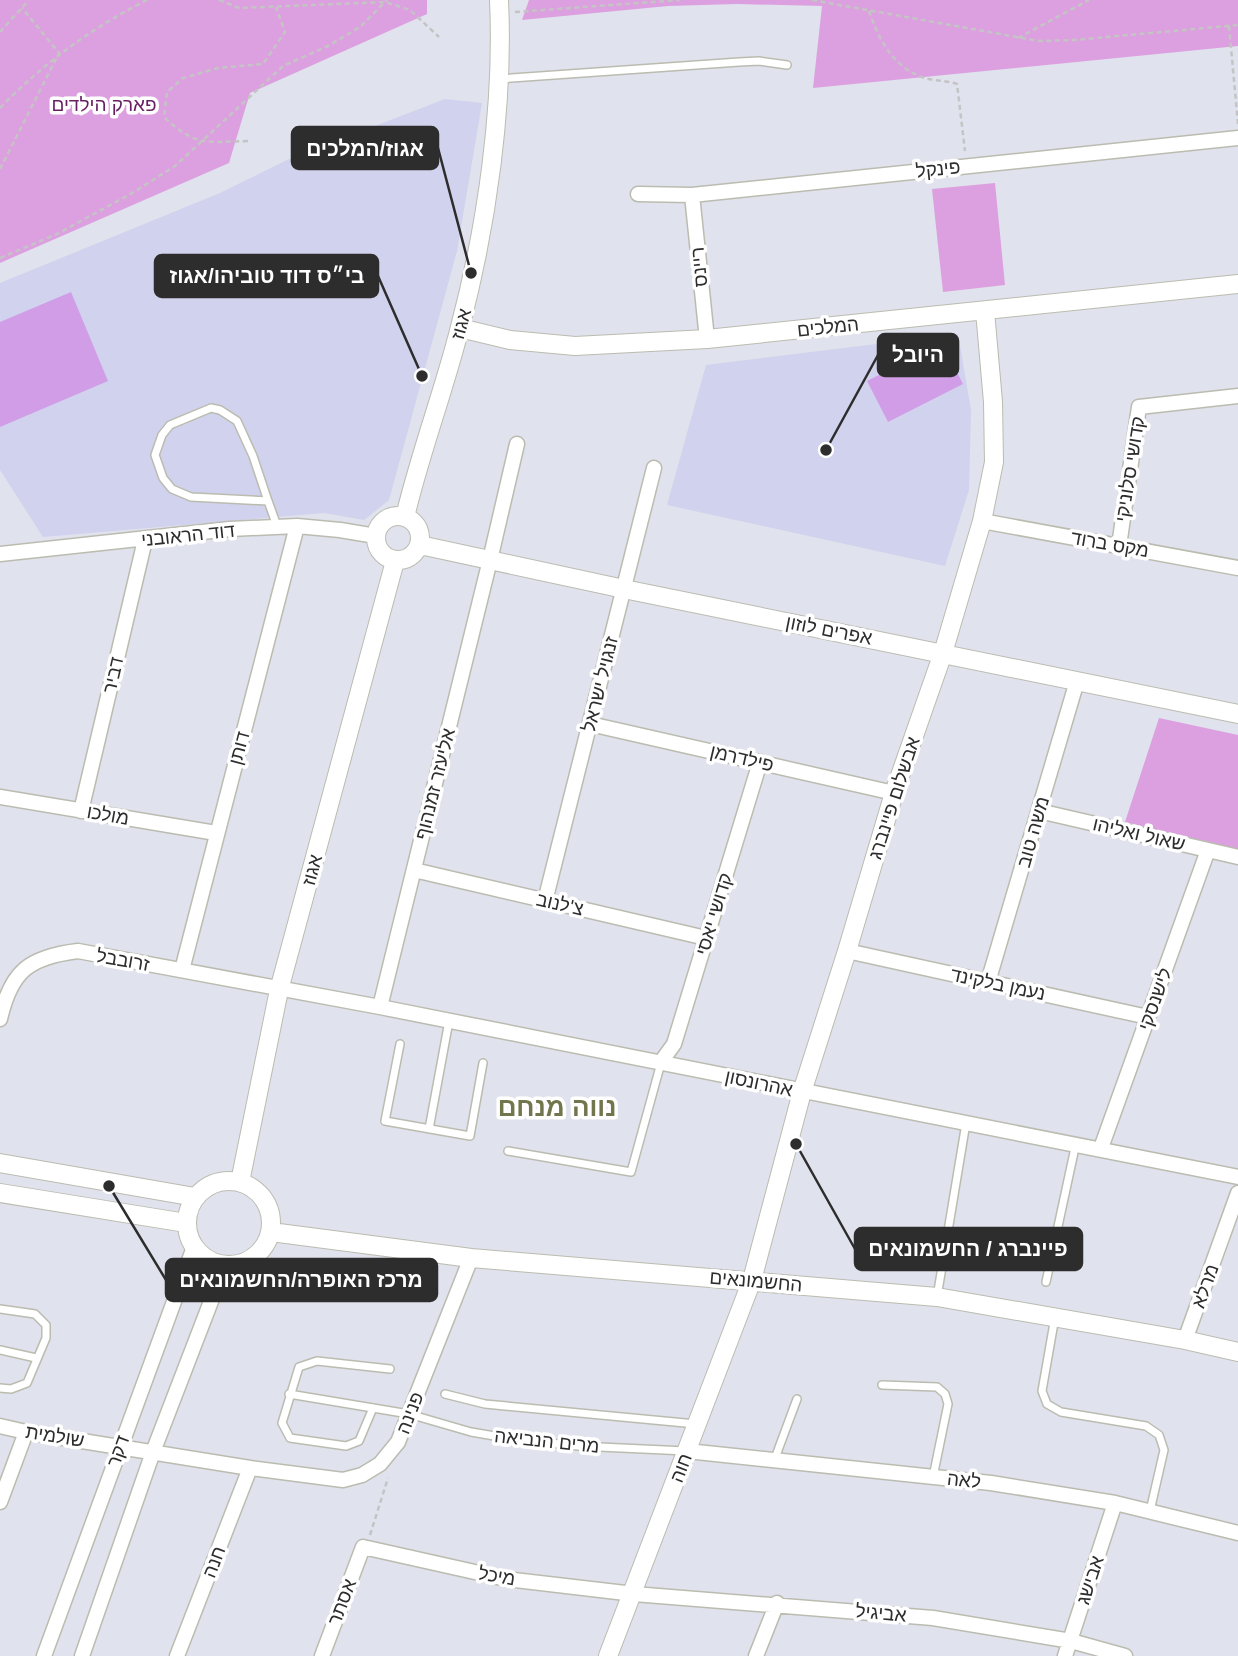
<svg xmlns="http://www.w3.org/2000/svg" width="1238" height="1656" font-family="Helvetica,'Noto Sans Hebrew',sans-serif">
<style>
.education{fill:#d1d2ed}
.green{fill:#dca0e0}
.pitch{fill:#d19de7}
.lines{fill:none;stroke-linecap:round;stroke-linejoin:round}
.service-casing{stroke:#bbbcb0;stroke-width:10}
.minor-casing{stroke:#bbbcb0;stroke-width:17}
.tertiary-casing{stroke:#bbbcb0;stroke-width:20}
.path{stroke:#c4c4c4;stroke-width:2.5;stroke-dasharray:5 3.5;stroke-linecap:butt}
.service{stroke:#fff;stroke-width:7}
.minor{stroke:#fff;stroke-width:14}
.tertiary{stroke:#fff;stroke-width:18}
.labels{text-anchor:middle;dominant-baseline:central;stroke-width:7;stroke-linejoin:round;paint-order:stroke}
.park-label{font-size:19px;fill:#671f62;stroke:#fff}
.street-label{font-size:19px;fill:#2d2d2d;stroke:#fff}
.district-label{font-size:26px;font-weight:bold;fill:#72764c;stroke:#fff}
.leader{fill:none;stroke:#2d2d2d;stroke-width:2.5}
.callout-dot{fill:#2d2d2d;stroke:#fff;stroke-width:2.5}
.callout{fill:#2d2d2d;stroke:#2d2d2d;stroke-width:2.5}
.callout-label{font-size:21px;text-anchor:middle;font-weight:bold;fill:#fff}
</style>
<rect width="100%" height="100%" fill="#e0e2ed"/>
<path class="education" d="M445,99L482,103L457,251L389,500L364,520L324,513L43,537L0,470V283L220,193L287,160Z
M958,334L971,410L969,490L945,566L667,505L706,365Z"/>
<path class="green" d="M0,0H427V14L250,93L229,163L0,263Z
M529,0H1238V46L813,88L822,6L737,4L668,6L522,20Z
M995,183L1005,285L943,292L932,189Z
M1159,718L1238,735V851L1125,822Z"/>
<path class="pitch" d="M71,292L108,381L0,427V322Z
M942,343L963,384L888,422L867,381Z"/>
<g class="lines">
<defs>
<path id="service" d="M498,79L739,62L759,61L787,65
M268,501L191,497L172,489L163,478L155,455L162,435L170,425L211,408L220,410L237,421L253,456L268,501L277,526
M400,1044L385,1121L470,1136L483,1063
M429,1129L449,1021
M508,1151L631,1172L661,1063
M1046,1282L1076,1143
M937,1297L966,1123
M0,1309L35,1314L46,1325V1338L27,1383L11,1389L0,1388
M1055,1317L1042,1391L1047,1404L1061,1412L1146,1426L1159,1435L1164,1450L1150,1511
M0,1350L36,1358
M882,1385L937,1387L945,1394L948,1404L933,1477
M289,1394L409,1414L471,1432L512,1439L578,1446L686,1451
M445,1394L485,1404L696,1424
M373,1408L359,1441L346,1446L290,1438L282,1423L299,1367L317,1361L390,1369
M774,1461L797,1399"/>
<path id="minor" d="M638,194L692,195L1238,138
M692,195L707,339
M982,521L1238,568
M1119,546L1139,407L1238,396
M0,554L230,529L297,526L340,530L376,536
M590,724L894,793
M0,797L216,833
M81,811L145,540
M1039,811L1238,857
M414,870L706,938
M545,901L654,468
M847,951L1148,1017
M182,970L297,526
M988,982L1077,681
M380,1007L490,560L517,444
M0,1019C11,971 29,957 78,951L380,1007L1238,1177
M661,1062L674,1044L760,762
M1101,1148L1208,850
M1185,1340L1238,1193
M0,1426L26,1432L250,1468L343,1480L362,1475L380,1464L398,1442L471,1258
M687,1451L991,1483L1115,1503L1238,1533
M0,1502L26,1432
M44,1656L194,1247
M82,1656L153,1452L225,1265
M177,1656L250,1468
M322,1656L363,1547L506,1579L634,1594L933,1618L1071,1641L1125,1656
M756,1656L777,1603
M1065,1656L1115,1503"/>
<path id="tertiary" d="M460,328L510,340L575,346L707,339L1238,284
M376 538a22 22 0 1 1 44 0a22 22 0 1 1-44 0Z
M405,517C420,453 444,391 460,327C487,225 504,105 499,0
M420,545L624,589L1238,714
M0,1163L195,1197
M187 1223a42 42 0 1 1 84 0a42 42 0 1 1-84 0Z
M240,1182L279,990L395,561
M0,1193L186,1223
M271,1232L471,1258L937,1297L1185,1340L1238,1352
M608,1656L752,1280L802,1092L847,951L894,793L943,653L982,521L994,462L993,402L985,311"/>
</defs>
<use href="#service" class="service-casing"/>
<use href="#minor" class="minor-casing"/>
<use href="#tertiary" class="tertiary-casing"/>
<path class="path" d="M219,0L239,8L385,2L410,10L439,37
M812,0L1039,41L1074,40L1238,25
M869,11C878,37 891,64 919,76C930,81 945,80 957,84L965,151
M515,12L680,0
M1229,26L1238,124
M0,32L29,0
M1018,38L1089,0
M0,108C45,62 90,29 147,0
M248,141C207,142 196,147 164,117L167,92L183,78L218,68L263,64L285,32L276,7
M0,169L59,53L22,8
M0,258L57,234L134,192L175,166L283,66L328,46L360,27L387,0
M370,1535L388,1478"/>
<use href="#service" class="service"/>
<use href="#minor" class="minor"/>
<use href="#tertiary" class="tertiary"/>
</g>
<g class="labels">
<g class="park-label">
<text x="104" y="104">פארק הילדים</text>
</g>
<g class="street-label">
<text transform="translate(938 169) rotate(-6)">פינקל</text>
<text transform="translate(699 267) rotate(-96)">ריינס</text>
<text transform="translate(461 324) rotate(-75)">אגוז</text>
<text transform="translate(828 327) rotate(-6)">המלכים</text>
<text transform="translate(1130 469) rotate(-81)">קדושי סלוניקי</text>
<text transform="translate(188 535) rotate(-6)">דוד הראובני</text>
<text transform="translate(1110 544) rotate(10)">מקס ברוד</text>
<text transform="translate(829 630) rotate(11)">אפרים לוזון</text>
<text transform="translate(113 675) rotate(-77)">דביר</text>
<text transform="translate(600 684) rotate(-76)">זנגויל ישראל</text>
<text transform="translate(239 748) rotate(-75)">דותן</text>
<text transform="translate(742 758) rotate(13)">פילדרמן</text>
<text transform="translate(435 784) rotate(-76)">אליעזר זמנהוף</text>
<text transform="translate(894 798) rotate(-72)">אבשלום פיינברג</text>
<text transform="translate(108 815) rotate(10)">מולכו</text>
<text transform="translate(1033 832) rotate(-74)">משה טוב</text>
<text transform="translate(1139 834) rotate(13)">שאול ואליהו</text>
<text transform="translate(312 870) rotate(-75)">אגוז</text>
<text transform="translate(560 904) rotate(13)">צ'לנוב</text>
<text transform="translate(714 914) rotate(-73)">קדושי יאסי</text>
<text transform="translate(123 960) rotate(10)">זרובבל</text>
<text transform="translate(998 984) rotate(12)">נעמן בלקינד</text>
<text transform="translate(1155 999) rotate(-70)">לישנסקי</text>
<text transform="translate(759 1083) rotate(12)">אהרונסון</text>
<text transform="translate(756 1281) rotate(5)">החשמונאים</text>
<text transform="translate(1205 1286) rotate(-70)">מרלא</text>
<text transform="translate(410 1413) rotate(-69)">פנינה</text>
<text transform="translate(55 1436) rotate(9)">שולמית</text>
<text transform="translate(547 1441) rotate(6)">מרים הנביאה</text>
<text transform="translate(118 1451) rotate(-70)">דקר</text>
<text transform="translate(681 1468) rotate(-69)">חוה</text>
<text transform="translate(964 1480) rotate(6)">לאה</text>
<text transform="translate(214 1562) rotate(-69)">חנה</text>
<text transform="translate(497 1576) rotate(10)">מיכל</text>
<text transform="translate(1090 1580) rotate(-72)">אבישג</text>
<text transform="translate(342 1602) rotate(-69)">אסתר</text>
<text transform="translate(881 1613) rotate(5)">אביגיל</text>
</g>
<g class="district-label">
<text x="557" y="1107">נווה מנחם</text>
</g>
</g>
<path class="leader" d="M471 273L438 148M422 376L378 276M826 450L878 355M796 1144L855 1249M109 1186L166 1280"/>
<g class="callout-dot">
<circle cx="471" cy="273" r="7"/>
<circle cx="422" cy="376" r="7"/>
<circle cx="826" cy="450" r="7"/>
<circle cx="796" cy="1144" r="7"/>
<circle cx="109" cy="1186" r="7"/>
</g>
<g class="callout">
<rect x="292" y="127" width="146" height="42" rx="7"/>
<rect x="155" y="255" width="223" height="42" rx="7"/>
<rect x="878" y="334" width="80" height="42" rx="7"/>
<rect x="855" y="1228" width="227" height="42" rx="7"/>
<rect x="166" y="1259" width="271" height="42" rx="7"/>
</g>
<g class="callout-label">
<text x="365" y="156">אגוז/המלכים</text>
<text x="267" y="283">בי״ס דוד טוביהו/אגוז</text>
<text x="918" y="362">היובל</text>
<text x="968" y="1256">פיינברג / החשמונאים</text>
<text x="301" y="1287">מרכז האופרה/החשמונאים</text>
</g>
</svg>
